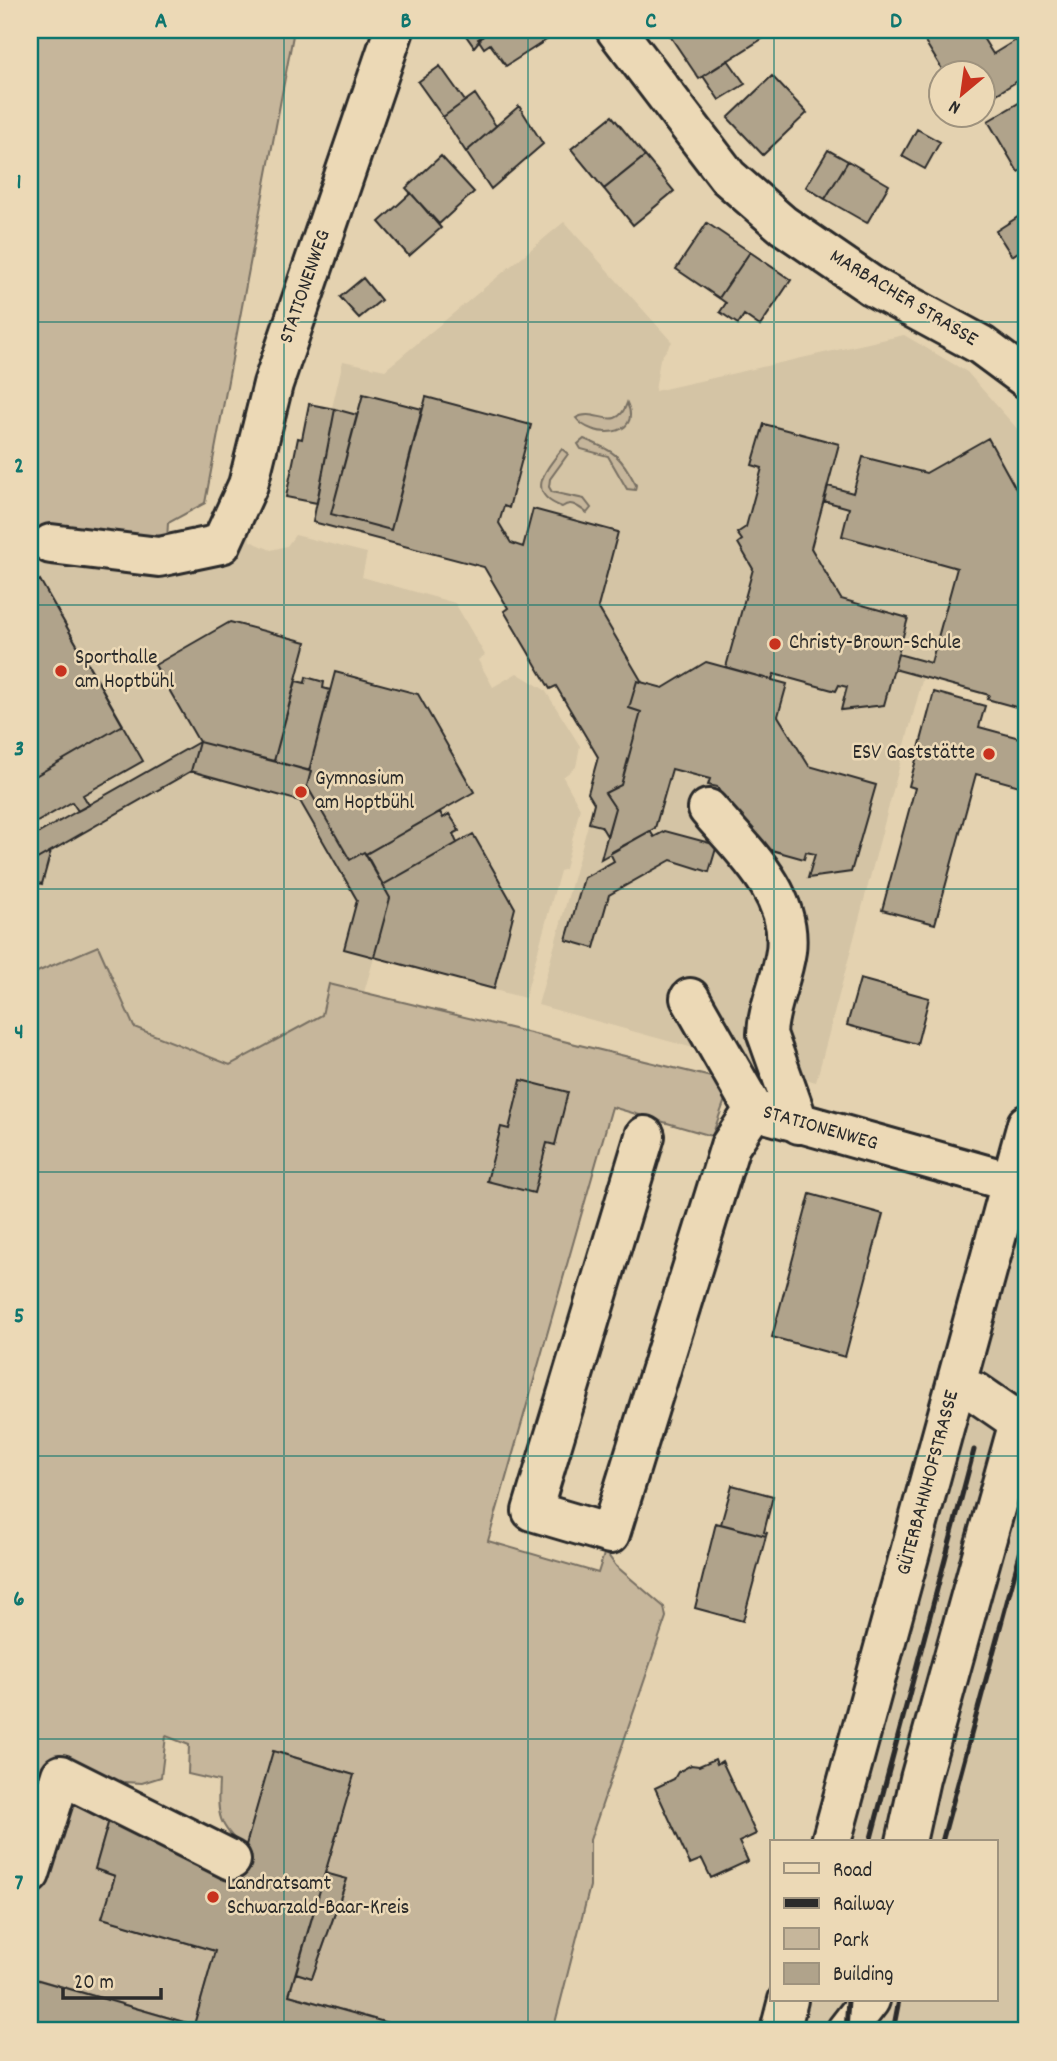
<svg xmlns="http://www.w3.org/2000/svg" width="1057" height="2061" font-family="Dekko,sans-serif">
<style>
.built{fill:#d4c4a5}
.green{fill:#c6b69b;stroke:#787063;stroke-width:2}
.building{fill:#b0a38b;stroke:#2b2b2b;stroke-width:2}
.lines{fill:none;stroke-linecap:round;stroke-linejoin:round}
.minor-casing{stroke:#2b2b2b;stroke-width:44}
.minor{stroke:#ecd9b6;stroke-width:38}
.rail{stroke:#2b2b2b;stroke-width:5}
.grid{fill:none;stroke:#0f766e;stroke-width:2;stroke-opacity:0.55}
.poi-dot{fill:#c8321e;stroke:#ecd9b6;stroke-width:2.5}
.labels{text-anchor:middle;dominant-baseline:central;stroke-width:5;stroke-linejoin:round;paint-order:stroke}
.street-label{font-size:21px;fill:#2b2b2b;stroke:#ecd9b6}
.poi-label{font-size:21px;fill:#2b2b2b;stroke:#ecd9b6;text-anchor:start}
.neatline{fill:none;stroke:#0f766e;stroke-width:2.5}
.grid-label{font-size:23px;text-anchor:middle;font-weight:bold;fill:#0f766e}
</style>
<rect width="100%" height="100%" fill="#e4d2b0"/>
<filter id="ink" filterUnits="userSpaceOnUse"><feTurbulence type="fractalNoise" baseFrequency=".0143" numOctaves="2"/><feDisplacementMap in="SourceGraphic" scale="14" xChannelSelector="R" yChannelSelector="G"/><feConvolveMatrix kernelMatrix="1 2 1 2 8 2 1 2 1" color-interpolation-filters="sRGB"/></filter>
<g filter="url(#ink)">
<path class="built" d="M564,222L672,342L660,359L655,391L904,335L967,372L1027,440V710L987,699L988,695L923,677L816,1082L538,1005L594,803L588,793L598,757L556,686L550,689L504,611L508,608L484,567L313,522L335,410L332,408L343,361L385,370Z
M217,518L250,528V541L271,550L287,546L295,535L367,553L362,577L455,603L485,655L478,660L493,687L517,673L545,690L580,746L576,767L563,777L580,808L565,869L560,871L525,998L374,958L364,992L329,984L322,1015L231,1065L134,1027L98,946L39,971L30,952V534L47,524L167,540L198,530Z
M1027,1200V2031H797L805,2000H996V1842H849Z"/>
<path class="green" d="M30,30H294L205,503L168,523L167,540L47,524L30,534Z
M627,403C643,438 591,439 576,418C595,406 616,435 627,403Z
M584,439C615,451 621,456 636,485L635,490L627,489L608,456L581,449L578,444Z
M562,449L568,454L550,479L549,487L552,492L584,499L591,508L587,513C578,507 572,500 562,507C525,493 545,471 562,449Z
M98,946L134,1027L230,1065L322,1015L329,984L711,1077L725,1086L726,1097L712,1136L612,1107L488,1541L598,1573L605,1551L616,1566L664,1607L666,1617L590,1840V1886L553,2031H401V2027L289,1995L296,1973L312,1978L347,1880L325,1873L353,1775L274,1751L245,1849C218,1825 217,1816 219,1781L188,1774L189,1745L166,1736L161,1777L142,1783L108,1781L111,1813L95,1869L115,1876L103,1918L215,1951L194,2025L36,1979L33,1985L30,1984V975Z"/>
<path class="building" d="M462,30H481L484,35L474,47Z
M481,30H546L551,37L506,66L490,44L484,48L478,39L484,35Z
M666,30H776L699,79Z
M918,30H978L993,54L1016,40L1027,58V75L984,102V74H945Z
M728,60L745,84L719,100L703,76Z
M440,66L465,101L443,117L418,82Z
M772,76L807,113L763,155L728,118Z
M475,94L496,126L466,152L443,117Z
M1027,98V167L1018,172L988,121Z
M519,106L543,144L491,189L466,152Z
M612,116L645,156L604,189L571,149Z
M917,129L940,142L925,169L902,156Z
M828,150L848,161L825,199L806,187Z
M441,156L474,192L439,224L406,188Z
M645,156L674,191L633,225L604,189Z
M848,161L889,185L867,223L825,199Z
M411,193L441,228L409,256L379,222Z
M1021,215L1027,226V246L1012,256L996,231Z
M707,223L750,252L719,298L676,269Z
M750,252L791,280L760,326L744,315L738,324L720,312L726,303L719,298Z
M363,278L381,300L359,318L340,297Z
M363,394L422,409L391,530L331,514Z
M426,397L531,425L509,508L504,506L499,523L511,543L523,547L533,509L618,532L598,607L642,682L637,681L629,708L641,712L621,785L605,793L615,808L607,836L601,826L589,823L594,803L588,793L598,757L556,686L550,689L504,611L508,608L484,567L313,522L335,409L357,415L331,514L391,530Z
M309,404L335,409L317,503L286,497L298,438L302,439Z
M764,424L839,444L811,548L841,599L908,618L884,705L841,710L847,687L839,685L836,691L774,674L772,680L726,667L753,569L738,543L742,540L737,533L746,527L762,468L752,465Z
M988,438L1027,509V710L987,699L989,695L894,669L898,654L931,663L957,568L842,536L849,508L824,501L828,486L853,493L863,457L926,473Z
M40,580L123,725L30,779V586Z
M40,580L143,761L83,795L89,805L78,811L72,802L30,826V586Z
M230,622L306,642L274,761L199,742L155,665Z
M706,662L787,684L778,716L809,766L876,785L851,872L808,878L815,854L806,852L804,859L750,844L717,787L708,785L710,779L672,769L655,828L601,859L615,808L605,793L621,785L641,712L629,708L637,681L663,688Z
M335,672L418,694L474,792L366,854L364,852L350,860L307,786L311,771H309Z
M306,677L324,682L323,688L330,690L309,771L274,761L296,681L305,683Z
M934,692L985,706L979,727L1027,740V788L976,774L935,924L882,910L915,788L909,786Z
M199,742L191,771L30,863V838Z
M199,742L311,771L307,786L350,860L364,852L390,898L374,957L344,949L357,900L300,801L191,771Z
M440,812L443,818L449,814L455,823L459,831L453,834L457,843L383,885L366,854Z
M650,831L654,837L665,831L717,845L709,872L671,860L609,895L594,948L566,940L584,878L614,861L610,853Z
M473,834L515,908L494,989L374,957L390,898L383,885Z
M51,851L42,884L30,881V863Z
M860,979L929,998L917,1044L847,1025Z
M521,1080L568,1092L555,1145L547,1143L534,1193L487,1181L501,1127L509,1129Z
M810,1194L883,1214L845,1357L772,1337Z
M732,1485L773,1496L764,1532L767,1533L766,1536L721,1524Z
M716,1523L766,1536L743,1621L695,1608Z
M273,1751L354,1775L289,1995L402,2027L401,2031H30V1996L35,1979L194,2025L215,1951L102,1918L115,1876L95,1869L111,1813L238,1873Z
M715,1759L717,1764L722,1761L756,1834L739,1842L748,1861L711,1878L702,1859L690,1864L655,1788L674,1779L678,1772L691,1765L699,1766Z
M325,1873L347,1879L312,1978L296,1973Z"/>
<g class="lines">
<defs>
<path id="minor" d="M616,30L728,177L783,225L872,286L981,345L1027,379
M51,544L159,557L221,544L248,485L273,384L394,30
M708,809C742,849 793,894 786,951C782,980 768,1006 767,1034L799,1124
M690,998L754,1110L1011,1182
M645,1136L532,1511L610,1534L730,1146L754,1110
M831,1842L1027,1124
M906,1842L920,1779L1019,1422L977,1393L956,1385
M30,1874L61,1775L231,1860
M780,2031L788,2000
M846,2031L870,2000"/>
</defs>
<use href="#minor" class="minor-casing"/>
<use href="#minor" class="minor"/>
<path class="rail" d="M870,1842L974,1450
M942,1842L1027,1528
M846,2031L848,2000
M893,2031L899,2000"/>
</g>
</g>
<path class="grid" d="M284,30V2031M528,30V2031M774,30V1842M30,322H1027M30,605H1027M30,889H1027M30,1172H1027M30,1456H1027M30,1739H1027M774,2000V2031"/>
<g class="poi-dot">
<circle cx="775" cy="644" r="7"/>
<circle cx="61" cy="671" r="7"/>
<circle cx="989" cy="754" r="7"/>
<circle cx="301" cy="792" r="7"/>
<circle cx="213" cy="1897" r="7"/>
</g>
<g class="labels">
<g class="street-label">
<text transform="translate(306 287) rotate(-71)">STATIONENWEG</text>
<text transform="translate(903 299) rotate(31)">MARBACHER STRASSE</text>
<text transform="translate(820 1129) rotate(16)">STATIONENWEG</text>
<text transform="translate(929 1483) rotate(-75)">GÜTERBAHNHOFSTRASSE</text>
</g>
<g class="poi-label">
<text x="789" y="644">Christy-Brown-Schule</text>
<text x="75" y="659">Sporthalle<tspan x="75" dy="24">am Hoptbühl</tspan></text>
<text x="975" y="754" text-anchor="end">ESV Gaststätte</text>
<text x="315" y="780">Gymnasium<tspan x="315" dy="24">am Hoptbühl</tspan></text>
<text x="227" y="1885">Landratsamt<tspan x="227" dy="24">Schwarzald-Baar-Kreis</tspan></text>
</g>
</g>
<rect width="1057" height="2061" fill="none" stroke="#ecd9b6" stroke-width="77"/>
<rect x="770" y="1840" width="228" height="161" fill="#ecd9b6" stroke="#9f937e" stroke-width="2"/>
<rect x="784" y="1863" width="35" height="10" fill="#ecd9b6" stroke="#9f937e" stroke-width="2"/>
<text x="833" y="1876" font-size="21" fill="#2b2b2b">Road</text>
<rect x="784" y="1898" width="35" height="10" fill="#2b2b2b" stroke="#9f937e" stroke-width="2"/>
<text x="833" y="1910" font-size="21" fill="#2b2b2b">Railway</text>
<rect x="784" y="1928" width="35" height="21" fill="#c6b69b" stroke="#9f937e" stroke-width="2"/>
<text x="833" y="1946" font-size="21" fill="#2b2b2b">Park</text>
<rect x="784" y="1963" width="35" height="21" fill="#b0a38b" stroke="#9f937e" stroke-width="2"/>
<text x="833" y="1980" font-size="21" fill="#2b2b2b">Building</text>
<g transform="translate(962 94) rotate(209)"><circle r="33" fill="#ecd9b6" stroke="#9f937e" stroke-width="2"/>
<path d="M0-5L12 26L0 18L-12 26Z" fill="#c8321e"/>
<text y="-10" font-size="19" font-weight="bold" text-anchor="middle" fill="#2b2b2b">N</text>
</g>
<path d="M63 1988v10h98v-10" fill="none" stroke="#2b2b2b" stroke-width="3.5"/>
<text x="74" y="1988" font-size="21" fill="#2b2b2b" stroke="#ecd9b6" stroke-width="5" paint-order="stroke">20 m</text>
<rect x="38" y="38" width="980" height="1984" class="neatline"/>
<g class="grid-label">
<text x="161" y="27">A</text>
<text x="406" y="27">B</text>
<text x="651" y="27">C</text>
<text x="896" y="27">D</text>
<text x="19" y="188">1</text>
<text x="19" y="472">2</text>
<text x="19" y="755">3</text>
<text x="19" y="1038">4</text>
<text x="19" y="1322">5</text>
<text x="19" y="1605">6</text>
<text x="19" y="1889">7</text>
</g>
</svg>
